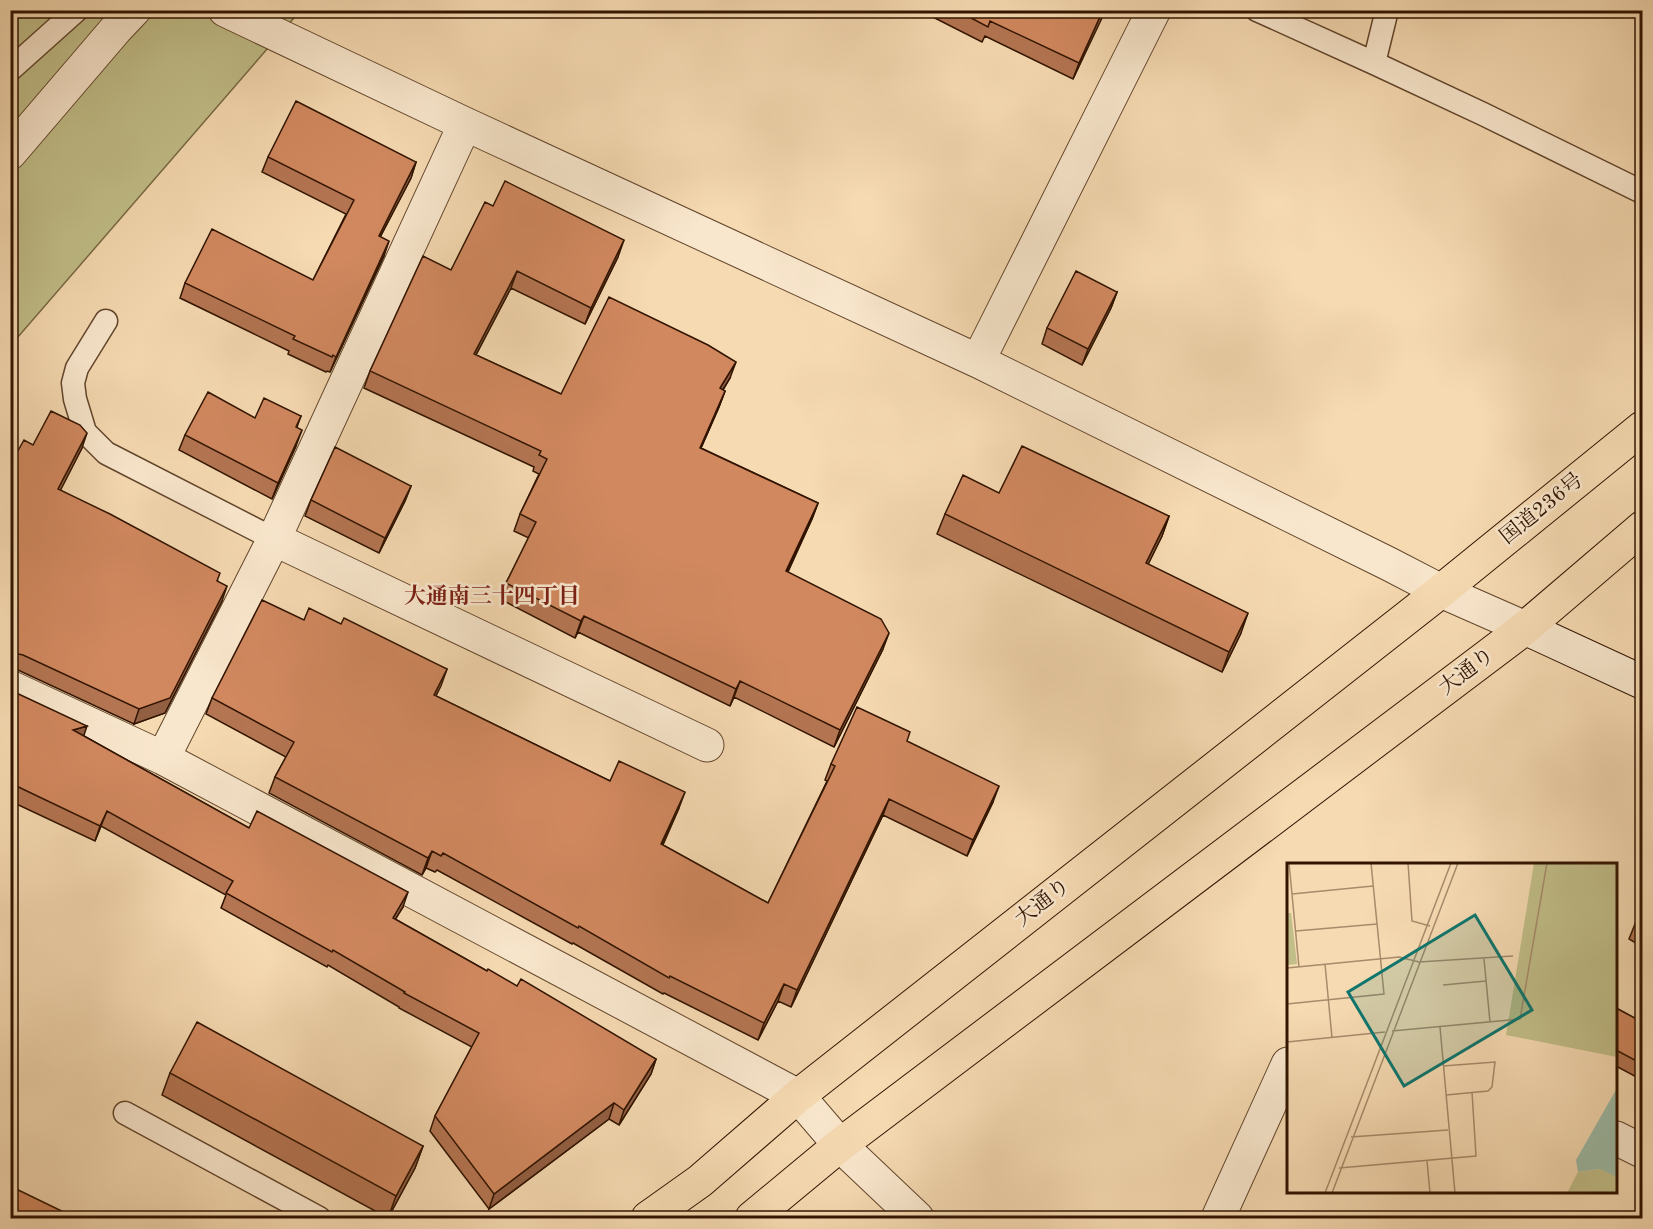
<svg xmlns="http://www.w3.org/2000/svg" width="1653" height="1229" font-family="'Old Standard TT','Noto Serif JP',serif">
<style>
.green{fill:#c1be89;stroke:#796944;stroke-width:1.5}
.lines{fill:none;stroke-linecap:round;stroke-linejoin:round}
.service-casing{stroke:#62462c;stroke-width:25}
.minor-casing{stroke:#62462c;stroke-width:35}
.secondary-casing{stroke:#311400;stroke-width:35}
.trunk-casing{stroke:#311400;stroke-width:35}
.service{stroke:#f9e7cd;stroke-width:22}
.minor{stroke:#f9e7cd;stroke-width:33}
.secondary{stroke:#f9e7cd;stroke-width:33}
.trunk{stroke:#f6dab2;stroke-width:33}
.wall{fill:#b47552;stroke:#311400;stroke-width:1.5}
.shaded-wall{fill:#925f42;stroke:#311400;stroke-width:1.5}
.building{fill:#d1885f;stroke:#311400;stroke-width:1.5}
.labels{text-anchor:middle;dominant-baseline:central;stroke-width:5;stroke-linejoin:round;paint-order:stroke}
.street-label{font-size:21px;fill:#311400;stroke:#f9e7cd}
.neighbourhood-label{font-size:22px;font-weight:bold;fill:#7a1f14;stroke:#f9e7cd}
.inset-road{fill:none;stroke:#a78b6b;stroke-width:1.5}
.view{fill:#0f766e;fill-opacity:0.15;stroke:#0f766e;stroke-width:3}
.inset-edge{fill:none;stroke:#311400;stroke-width:3}
</style>
<rect width="100%" height="100%" fill="#f6dab2"/>
<filter id="stains"><feTurbulence type="fractalNoise" baseFrequency=".00333" numOctaves="4"/><feColorMatrix values="0 0 0 0 .2 0 0 0 0 .09 0 0 0 0 .02 0 0 0 .5 -.17"/></filter>
<radialGradient id="worn" r=".72"><stop offset=".6" stop-color="#630" stop-opacity="0"/><stop offset="1" stop-color="#630" stop-opacity=".3"/></radialGradient>
<path class="green" d="M11,11H300L11,345Z"/>
<g class="lines">
<defs>
<path id="service" d="M1257,10L1374,63L1483,114L1642,192
M1374,63L1387,10
M10,70L77,10
M106,321L77,368L73,383L75,399L85,432L106,453L274,539
M125,1113L319,1218"/>
<path id="minor" d="M225,10L465,124L978,361L1389,564L1441,591L1525,628
M10,153L116,29L134,10
M978,361L1154,10
M274,539L707,745
M10,687L163,758L798,1096L840,1145L917,1218
M163,758L274,539L465,124
M1616,1138L1642,1151
M1218,1218L1288,1064"/>
<path id="secondary" d="M1525,628L1642,682"/>
<path id="trunk" d="M648,1218L700,1181L798,1096L1441,591L1642,428
M752,1218L840,1145L1525,628L1642,528"/>
</defs>
<use href="#service" class="service-casing"/>
<use href="#minor" class="minor-casing"/>
<use href="#secondary" class="secondary-casing"/>
<use href="#trunk" class="trunk-casing"/>
<use href="#service" class="service"/>
<use href="#minor" class="minor"/>
<use href="#secondary" class="secondary"/>
<use href="#trunk" class="trunk"/>
</g>
<path class="wall" d="M919,10H1104L1073,79L985,36L982,42Z
M268,157L416,162L411,178L380,237L384,256L330,372L327,371L326,372L288,354L289,351L180,298L185,283L313,280L346,214L262,172Z
M493,206L618,257L585,324L511,288L476,355L561,394L730,378L723,390L725,391L719,407L701,448L818,503L812,519L788,572L883,649L834,747L734,697L730,706L578,632L575,638L500,599L506,583L529,538L514,531L520,514L539,474L533,471L534,467L364,388L370,371L451,270Z
M1117,292L1111,308L1082,365L1042,344L1047,328Z
M301,416L297,427L296,446L272,499L179,450L185,435L255,418Z
M33,445L82,448L60,490L218,581L222,601L165,713L134,724L18,670L10,669V465Z
M411,486L405,501L379,553L305,516L311,500Z
M999,493L1169,516L1162,536L1148,564L1241,633L1222,672L937,534L945,514Z
M304,620L341,624L447,669L436,696L610,781L679,808L663,845L768,903L827,781L825,780L831,764L907,741L993,802L967,856L883,815L791,1007L778,1001L758,1040L664,993L663,994L573,943L572,944L437,870L435,872L426,868L422,875L269,793L275,777L286,757L206,714L212,698Z
M10,690L84,736L249,828L403,907L395,919L487,971L656,1059L651,1074L619,1125L609,1119L489,1209L430,1131L435,1116L472,1047L399,1008V1007L328,965L327,967L221,908L226,895L101,826L95,841L10,801Z
M1642,910V947L1629,939L1635,924Z
M1616,1008L1642,1022V1080L1616,1066Z
M170,1073L423,1146L415,1168L388,1218L162,1095Z"/>
<path class="shaded-wall" d="M1103,10H1104L1102,18L1073,79L1079,63Z
M416,162L411,178L373,251L379,236Z
M624,240L618,257L585,324L591,308Z
M389,241L384,256L330,372L336,357Z
M517,271L511,288L468,370L474,354Z
M1117,292L1111,308L1082,365L1088,349Z
M736,362L730,378L714,404L720,388Z
M725,391L719,407L694,464L700,448Z
M302,430L296,446L272,499L278,483Z
M87,433L82,448L53,505L58,489Z
M411,486L405,501L379,553L385,538Z
M818,503L812,519L780,587L786,571Z
M1169,516L1162,536L1139,583L1146,563Z
M227,586L222,601L165,713L134,724L139,709Z
M1248,613L1241,633L1222,672L1229,652Z
M584,616L578,632L575,638L581,621Z
M889,633L883,649L834,747L840,730Z
M14,653L10,664V655Z
M447,669L441,686L428,711L434,695Z
M740,681L734,697L730,706L736,689Z
M87,726L82,741L73,730Z
M999,786L993,802L967,856L973,840Z
M685,792L679,808L655,861L661,844Z
M889,799L883,815L791,1007L797,990Z
M107,811L95,841L100,826Z
M432,851L426,868L422,875L428,858Z
M408,892L403,907L387,933L393,918Z
M784,984L778,1001L758,1040L764,1023Z
M656,1059L651,1074L619,1125L624,1110Z
M614,1103L609,1119L489,1209L494,1194Z
M423,1146L415,1168L388,1218L396,1196Z"/>
<path class="building" d="M956,10H1103L1079,63L990,21L988,27Z
M296,101L416,162L379,236L389,241L336,357L333,355L332,357L293,339L295,336L185,283L212,229L313,280L354,200L268,157Z
M505,181L624,240L591,308L517,271L474,354L561,394L609,297L708,345L736,362L720,388L725,391L700,448L818,503L786,571L881,619L889,633L840,730L740,681L736,689L584,616L581,621L506,583L536,522L520,514L547,459L539,455L541,451L370,371L423,256L451,270L485,202L493,206Z
M1076,271L1117,292L1088,349L1047,328Z
M208,392L255,418L264,398L301,416L296,427L302,430L278,483L185,435Z
M51,411L80,425L87,433L58,489L110,514L220,573L217,581L227,586L170,698L139,709L23,655L14,653L10,655V465L24,440L33,445Z
M1022,446L1169,516L1146,563L1248,613L1229,652L945,514L963,475L999,493Z
M335,447L411,486L385,538L311,500Z
M262,600L304,620L309,608L341,624L344,618L447,669L434,695L610,781L619,761L685,792L661,844L768,903L835,766L831,764L857,707L910,732L907,741L999,786L973,840L889,799L797,990L784,984L764,1023L670,976L669,978L579,926L578,928L443,853L441,856L432,851L428,858L275,777L294,742L212,698Z
M10,690L87,726L73,730L249,828L257,811L408,892L393,918L487,971L488,969L517,986L521,979L656,1059L624,1110L614,1103L494,1194L435,1116L479,1033L404,993L405,992L333,950L332,952L226,893L233,881L107,811L100,826L10,783Z
M1642,910V928L1635,924Z
M1616,1008L1642,1022V1064L1616,1050Z
M197,1022L423,1146L396,1196L170,1073Z
M10,1186L76,1218H10Z"/>
<g class="labels">
<g class="street-label">
<text transform="translate(1542 509) rotate(-39)">国道236号</text>
<text transform="translate(1467 672) rotate(-37)">大通り</text>
<text transform="translate(1043 903) rotate(-38)">大通り</text>
</g>
<g class="neighbourhood-label">
<text x="492" y="597">大通南三十四丁目</text>
</g>
</g>
<g transform="translate(1287 863)">
<rect width="330" height="330" fill="#f6dab2"/>
<path d="M247,0H330V194L219,172ZM0,50H4L10,101L0,102ZM313,306L330,313V330H280L291,309Z" fill="#c1be89"/>
<path d="M330,225V314L313,306L291,309L289,297Z" fill="#9ebba7"/>
<path class="inset-road" d="M2,0L12,104M121,0L125,58L143,63M5,31L86,23M9,68L90,61M197,96L203,159M38,101L45,175M0,105L112,94L132,99L226,93M156,122L199,118M0,141L97,131L84,0M153,164L168,330M105,168L233,156L260,0M0,179L98,169M156,203L208,199L205,224L201,228L159,232M64,274L161,267M140,298L143,330M52,305L189,293L185,229M38,330L164,0M45,330L171,0"/>
<path class="view" d="M188,52L245,147L117,223L61,129Z"/>
<rect width="330" height="330" class="inset-edge"/>
</g>
<rect width="1653" height="1229" fill="none" stroke="#f6dab2" stroke-width="36"/>
<rect x="12" y="12" width="1629" height="1205" fill="none" stroke="#311400" stroke-width="3"/>
<rect x="18" y="18" width="1617" height="1193" fill="none" stroke="#311400" stroke-width="1.5"/>
<rect width="100%" height="100%" filter="url(#stains)"/>
<rect width="100%" height="100%" fill="url(#worn)"/>
</svg>
